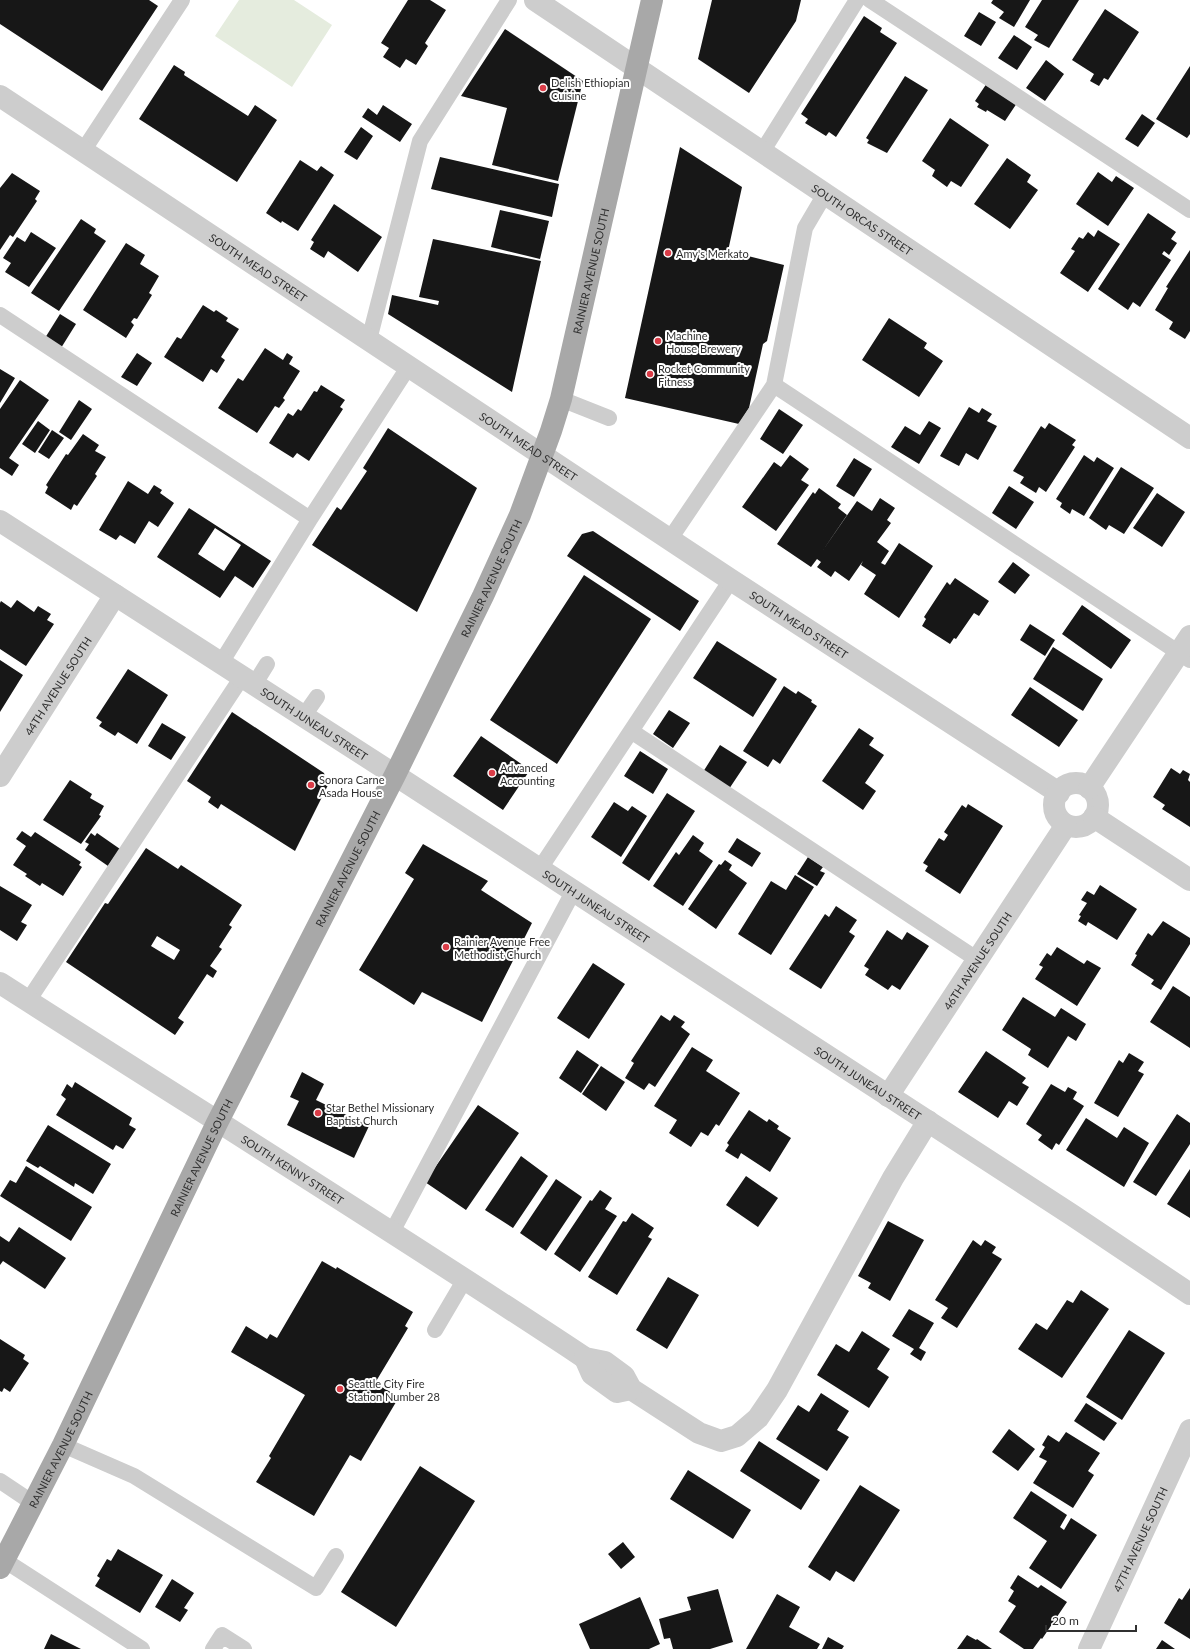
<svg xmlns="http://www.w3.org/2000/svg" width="1190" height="1649" font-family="Lato,sans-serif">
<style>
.green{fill:#e5ecde}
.building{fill:#171717;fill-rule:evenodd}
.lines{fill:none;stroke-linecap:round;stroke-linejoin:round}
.service{stroke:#cdcdcd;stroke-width:16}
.minor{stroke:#cdcdcd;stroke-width:22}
.tertiary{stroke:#cdcdcd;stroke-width:22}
.primary{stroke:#a8a8a8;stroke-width:22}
.poi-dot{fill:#db3d48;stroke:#fff;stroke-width:1.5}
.labels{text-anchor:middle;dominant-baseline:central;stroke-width:4;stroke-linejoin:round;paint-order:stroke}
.poi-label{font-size:11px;fill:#303030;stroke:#fff;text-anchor:start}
.street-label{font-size:11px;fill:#303030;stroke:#fff}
</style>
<rect width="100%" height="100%" fill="#fff"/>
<path class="green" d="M239,0H294L332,25L292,87L215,36Z"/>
<path class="building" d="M0,0H149L158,6L102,91L0,24Z
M408,0H430L446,10L425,43L428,46L416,65L406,59L400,68L383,57L389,48L381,43Z
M712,0H801L796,21L749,93L698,59Z
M993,0H1030L1014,27L999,18L1004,12L991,3Z
M1042,0H1079L1049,48L1034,40L1038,35L1025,27Z
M1105,9L1139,32L1108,80L1104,78L1099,86L1090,81L1094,74L1072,60Z
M979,12L996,22L981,46L964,36Z
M864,16L882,28L880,32L897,43L836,137L829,132L826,136L805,123L808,119L801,114Z
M505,29L583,81L558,181L492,165L507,108L461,96Z
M1014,35L1032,47L1017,70L998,58Z
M1046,60L1064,74L1045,101L1026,88Z
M174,65L185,72L184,75L248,116L255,105L277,120L237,182L139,119Z
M1190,66V134L1187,138L1156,119Z
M905,76L928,90L887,153L867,143L869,140L866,138Z
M987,83L1017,103L1005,121L987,110L986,112L977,107L979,104L975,101Z
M383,105L412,124L400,142L362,117L368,108L377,115Z
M1142,114L1155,123L1138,147L1125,139Z
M950,118L989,145L961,187L951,181L947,187L932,176L935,170L922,161Z
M361,127L373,136L357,160L344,152Z
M680,147L742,187L728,251L784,265L767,341L763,344L749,408L739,424L625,398Z
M440,157L559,184L552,217L431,189Z
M1007,158L1031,175L1027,182L1038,190L1010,229L974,204Z
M300,160L317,171L321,166L334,175L298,231L282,221L281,223L266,213Z
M1098,172L1112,182L1116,176L1134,188L1108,226L1076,204Z
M12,173L40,191L35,199L37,201L13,237L10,235L0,250V188Z
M334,204L382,237L358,272L328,251L324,258L310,249L314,242L311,240Z
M500,210L549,221L540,259L491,247Z
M1148,213L1176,232L1171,239L1177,243L1169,255L1164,251L1162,254L1171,260L1140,307L1133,302L1128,310L1098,289Z
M81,219L96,229L94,233L106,241L59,311L31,293Z
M1098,230L1120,244L1088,292L1060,273L1075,251L1071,249L1079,237L1083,239L1088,232L1094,237Z
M31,232L56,248L29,287L5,272L11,263L3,258L17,237L25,242Z
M433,239L541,261L512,392L388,314L392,295L438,305L439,301L419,297Z
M126,243L145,255L140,264L159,276L149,293L152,295L137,319L134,318L131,322L134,325L126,338L83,310Z
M1190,250V331L1185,339L1169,329L1173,322L1155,310L1168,288L1166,287Z
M203,305L214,312L216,310L228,318L226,321L239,329L221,357L225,360L217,373L211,369L203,382L164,357L177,337L181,339Z
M60,314L76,324L61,348L45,338Z
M889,318L927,343L924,348L943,361L919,397L862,360Z
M265,348L283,360L287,353L293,357L289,364L300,371L283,398L285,400L279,408L275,406L257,433L218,408L238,378L243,381Z
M137,353L152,363L137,386L121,377Z
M0,369L15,378L0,403Z
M20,380L49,400L9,458L19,465L12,476L0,468V409Z
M321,385L345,400L340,407L343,409L309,461L297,453L293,458L269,443L288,413L293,416L298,409L301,411L314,391L317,392Z
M79,400L92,409L71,440L59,432Z
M969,407L979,413L982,408L992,414L987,421L997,426L978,460L966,453L959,466L940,456Z
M779,409L803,425L783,454L760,439Z
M38,421L50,430L35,453L22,444Z
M929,421L941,428L919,464L891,447L905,426L920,435Z
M1049,423L1076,440L1072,445L1075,447L1046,492L1039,487L1036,493L1020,483L1024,477L1013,471L1041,426L1045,429Z
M388,428L477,488L417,612L312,545L337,507L341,510L367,471L363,468Z
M52,430L64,438L49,459L38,452Z
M83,434L99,445L95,451L106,457L95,474L97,476L77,506L74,504L71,510L45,493L48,487L46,485L66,454L68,455Z
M790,455L809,469L801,480L809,485L776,531L742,507L774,462L781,467Z
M1084,455L1094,462L1097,457L1114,468L1084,516L1072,509L1070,514L1060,507L1062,503L1056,499Z
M854,458L872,469L854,497L836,486Z
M1121,467L1154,488L1124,534L1109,525L1106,530L1089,518Z
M128,481L148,494L154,485L162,490L160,493L174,503L158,527L149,521L135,544L120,535L116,540L99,530Z
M1009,486L1034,502L1016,529L992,513Z
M819,488L841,504L838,508L847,515L821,553L857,501L872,511L880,498L895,508L887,520L891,523L877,542L889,551L881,563L885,565L899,543L933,566L899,618L864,594L876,575L861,565L863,561L849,581L835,571L831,577L817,567L821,562L817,559L811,567L777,544L813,492L815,494Z
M1157,493L1185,512L1162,547L1133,528Z
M189,508L271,561L253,588L235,576L220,598L157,557ZM215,528L241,545L224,571L198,554Z
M593,531L699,601L680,631L567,556L582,534Z
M1013,562L1030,575L1015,594L998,582Z
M584,575L651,619L557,764L490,720Z
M955,578L989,601L979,616L974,613L956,639L954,638L950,644L922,626L926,619L924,617L947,582L950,585Z
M17,600L34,612L38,606L51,614L47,620L54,624L26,666L0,649V603L1,601L11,608Z
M1082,605L1131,640L1111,669L1062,634Z
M1030,624L1055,640L1045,656L1020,640Z
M717,641L777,679L753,717L693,678Z
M1053,647L1103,679L1083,711L1033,679Z
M0,660L23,675L0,712Z
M128,669L168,695L137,744L118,732L115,736L99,726L102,722L96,718Z
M784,686L796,694L798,691L812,700L811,702L817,706L780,764L773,759L768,767L743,751Z
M1030,687L1078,720L1059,747L1011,715Z
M669,710L690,723L673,748L653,734Z
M232,712L324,773L328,785L295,851L221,804L218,809L208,802L211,797L187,781Z
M162,723L186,737L171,760L148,746Z
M859,728L874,738L869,745L884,755L865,783L876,791L863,810L822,781Z
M481,736L530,770L503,810L453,776Z
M720,745L747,762L729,789L703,772Z
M640,751L668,769L653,794L624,776Z
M1171,768L1180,774L1183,770L1190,774L1188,780L1190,782V827L1162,809L1165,805L1153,797Z
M70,780L92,794L90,798L104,806L99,815L101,816L81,844L43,820Z
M667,793L695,811L649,881L622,863Z
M614,802L628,811L632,806L647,816L621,857L591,837Z
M968,804L1003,826L960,894L925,871L928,866L923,863L939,838L944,841L948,835L944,832L962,805L966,808Z
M22,831L31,837L35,832L81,862L79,865L82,867L63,896L42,883L40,886L25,876L27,874L13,865L26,846L16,839Z
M91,833L95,836L97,833L120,849L108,866L85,850L89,844L85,842Z
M693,835L704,843L699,851L713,861L683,906L653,886L676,852L679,855Z
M737,838L761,853L752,867L728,852Z
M423,844L488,881L481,890L532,923L482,1022L422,992L414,1005L359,970L414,879L405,873Z
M146,848L178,869L181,865L242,905L229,925L232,927L219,947L222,949L210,966L217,971L213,978L207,974L178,1018L184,1022L175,1035L66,962L105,903L108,904ZM157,936L180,950L174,960L151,946Z
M808,857L823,867L820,871L825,873L817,886L797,874Z
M725,860L732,865L729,870L747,883L716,929L688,909L719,864L721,865Z
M795,875L814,887L771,955L738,934L771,881L786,890Z
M1100,885L1137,909L1117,940L1088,922L1086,926L1078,921L1081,916L1079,915L1087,903L1081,900L1087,891L1094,895Z
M0,886L32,905L21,922L27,925L17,941L0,930Z
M836,906L857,920L849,932L855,936L821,989L789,969L825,914L829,917Z
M1163,921L1190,938V944L1161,990L1151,984L1154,980L1131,965L1137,955L1135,954L1148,933L1152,936Z
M887,930L902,940L907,932L929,946L900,990L892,985L888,990L865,975L869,969L864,966Z
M1057,947L1084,964L1087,960L1101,968L1077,1006L1035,979L1043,967L1039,965L1047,953L1051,956Z
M593,963L625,984L589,1039L557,1018Z
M1173,986L1190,997V1048L1150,1022Z
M1023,997L1055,1017L1061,1008L1086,1024L1076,1041L1068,1036L1048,1068L1028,1055L1031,1049L1002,1030Z
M661,1015L670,1021L674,1015L685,1022L681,1027L690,1034L655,1087L649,1083L644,1090L625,1078L634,1063L631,1061Z
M692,1047L713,1060L706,1071L740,1093L719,1126L716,1124L708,1136L701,1132L691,1147L669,1133L677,1120L654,1106Z
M577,1050L599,1065L581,1093L559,1078Z
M986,1051L1026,1078L1022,1083L1029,1087L1017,1106L1009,1101L998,1118L958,1092Z
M1129,1053L1144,1062L1138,1071L1144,1074L1118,1117L1094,1103L1119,1060L1123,1063Z
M601,1066L625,1082L606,1111L582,1094Z
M302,1072L324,1084L316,1100L369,1126L354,1158L287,1125L299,1101L290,1097Z
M75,1082L132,1118L129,1125L136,1129L123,1149L116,1145L113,1150L56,1115L66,1099L61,1095L67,1084L72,1088Z
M1051,1084L1065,1092L1068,1087L1077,1092L1073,1099L1084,1106L1059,1145L1056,1143L1052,1150L1038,1140L1042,1135L1026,1124Z
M478,1105L519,1133L466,1210L425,1182Z
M749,1110L767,1122L769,1119L779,1126L777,1129L791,1138L770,1172L741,1153L738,1159L725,1151L729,1145L727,1143Z
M1177,1114L1190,1123V1144L1156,1196L1133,1182Z
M1086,1118L1117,1138L1124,1127L1149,1143L1124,1187L1066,1150Z
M48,1125L111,1164L93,1194L75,1183L74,1187L40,1166L38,1168L26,1161Z
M521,1156L548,1176L513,1228L485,1210Z
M26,1166L92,1207L71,1241L0,1196L10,1180L16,1183Z
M1190,1169V1218L1167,1204Z
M746,1176L778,1198L758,1227L726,1205Z
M556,1179L582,1197L546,1251L520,1233Z
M600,1190L612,1198L605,1209L617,1216L580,1272L554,1254L590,1200L592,1201Z
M632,1213L654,1228L648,1237L652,1239L617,1295L588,1277L623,1221L626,1222Z
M888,1221L924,1240L890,1301L868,1288L871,1283L858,1276Z
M19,1227L66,1258L45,1289L3,1261L0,1265V1236L9,1242Z
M973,1240L981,1246L985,1240L996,1247L992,1253L1002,1259L957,1328L941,1318L948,1308L935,1300Z
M322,1261L336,1269L337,1267L413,1312L405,1326L408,1328L375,1383L399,1397L361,1461L350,1455L314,1516L256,1482L271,1458L269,1456L305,1395L231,1352L246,1326L267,1339L270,1334L277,1338Z
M668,1277L699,1295L667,1349L636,1330Z
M1081,1290L1109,1309L1062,1378L1018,1349L1036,1323L1047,1330L1067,1300L1073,1303Z
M909,1309L934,1323L919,1348L926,1352L921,1361L910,1354L914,1349L892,1336Z
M1129,1330L1165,1353L1122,1420L1086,1397Z
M862,1331L890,1349L877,1369L889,1377L869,1408L817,1375L836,1344L849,1352Z
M0,1339L25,1355L23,1359L29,1363L10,1392L4,1388L2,1392L0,1391Z
M821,1393L849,1411L837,1430L849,1437L827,1471L776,1439L798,1405L809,1412Z
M1086,1403L1117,1423L1104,1441L1074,1421Z
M1009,1429L1035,1449L1018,1471L992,1452Z
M1066,1432L1100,1453L1088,1471L1094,1475L1073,1508L1033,1483L1047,1461L1039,1457L1045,1447L1042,1445L1048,1435L1059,1442Z
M759,1441L820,1480L801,1510L740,1471Z
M420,1466L475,1501L396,1627L341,1592Z
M688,1470L751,1510L733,1539L670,1499Z
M860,1485L900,1510L854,1582L836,1571L830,1581L808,1567Z
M1031,1491L1067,1515L1060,1527L1064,1530L1071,1518L1097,1535L1061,1589L1029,1568L1047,1541L1013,1518Z
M623,1542L635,1557L621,1569L608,1554Z
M118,1549L163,1575L140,1613L95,1586L100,1578L97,1576L107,1559L111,1561Z
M1018,1575L1038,1588L1041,1585L1067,1602L1042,1639L1041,1638L1033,1649H1024L999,1632L1016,1606L1008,1601L1014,1591L1010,1588Z
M172,1579L194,1593L184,1608L188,1610L180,1622L155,1607Z
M1190,1588V1639L1164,1623L1179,1598L1182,1600Z
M718,1589L733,1642L710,1649H673L670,1638L664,1639L659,1619L691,1610L687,1597Z
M777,1594L800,1607L789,1627L820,1644L817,1649H746Z
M640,1597L660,1644L649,1649H590L579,1624Z
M51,1634L81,1649H44Z
M967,1635L976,1640L977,1639L992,1649H957Z
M828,1637L844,1646L842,1649H822Z
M1162,1640L1175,1649H1156Z"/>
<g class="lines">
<path class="service" d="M870,0L1190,210
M83,151L182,0
M762,152L857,0
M0,315L310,519
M369,340L420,141L509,0
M774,385L1190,660
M561,399L609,418
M670,539L774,385L805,228L825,194
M221,663L310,519L409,366
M254,685L267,664
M303,717L317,697
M631,731L978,960
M539,870L731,580
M28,1001L242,677
M392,1232L573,892
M435,1330L465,1279
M63,1445L134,1476L316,1588L336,1556
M0,1481L33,1503
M4,1560L142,1649
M213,1649L222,1635L244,1649"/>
<g class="minor">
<path id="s1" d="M0,96L731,580L1059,793"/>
<path id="s2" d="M0,521L395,775L1072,1215L1190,1294"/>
<path id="s3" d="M0,776L115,595"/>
<circle cx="1076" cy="805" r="22"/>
<path d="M1089,788L1190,636"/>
<path d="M1094,817L1190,880"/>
<path id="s4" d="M0,983C195,1108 392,1230 585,1358L605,1362L624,1376L631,1389L699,1433L721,1441L737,1436L758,1418L777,1390L893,1178L928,1121"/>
<path id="s5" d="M888,1096L1066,825"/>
<path d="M585,1358L592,1374L617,1392L631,1389"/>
<path id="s6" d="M1089,1649L1190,1430"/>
</g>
<path class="tertiary" id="s7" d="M535,0L1190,438"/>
<path class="primary" id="s8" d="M0,1568L63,1445L217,1123L395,775L483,596L520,515L551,431L561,399L652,0"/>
</g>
<g class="poi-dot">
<circle cx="543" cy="88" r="4"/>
<circle cx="668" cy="253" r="4"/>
<circle cx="658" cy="341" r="4"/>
<circle cx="650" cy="374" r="4"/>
<circle cx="492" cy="773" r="4"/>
<circle cx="311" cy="785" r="4"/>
<circle cx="446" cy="947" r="4"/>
<circle cx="318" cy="1113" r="4"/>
<circle cx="340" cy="1389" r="4"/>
</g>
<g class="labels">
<g class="poi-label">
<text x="551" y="82">Delish Ethiopian<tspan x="551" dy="13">Cuisine</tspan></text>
<text x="676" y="253">Amy's Merkato</text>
<text x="666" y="335">Machine<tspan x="666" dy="13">House Brewery</tspan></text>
<text x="658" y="368">Rocket Community<tspan x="658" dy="13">Fitness</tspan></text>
<text x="500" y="767">Advanced<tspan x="500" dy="13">Accounting</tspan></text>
<text x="319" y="779">Sonora Carne<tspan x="319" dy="13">Asada House</tspan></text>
<text x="454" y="941">Rainier Avenue Free<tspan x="454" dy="13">Methodist Church</tspan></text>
<text x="326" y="1107">Star Bethel Missionary<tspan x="326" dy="13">Baptist Church</tspan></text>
<text x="348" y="1383">Seattle City Fire<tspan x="348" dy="13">Station Number 28</tspan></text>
</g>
<g class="street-label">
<text stroke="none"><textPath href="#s7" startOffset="394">SOUTH ORCAS STREET</textPath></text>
<text stroke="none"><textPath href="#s1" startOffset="310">SOUTH MEAD STREET</textPath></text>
<text stroke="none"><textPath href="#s8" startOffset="1429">RAINIER AVENUE SOUTH</textPath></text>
<text stroke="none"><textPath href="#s1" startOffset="634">SOUTH MEAD STREET</textPath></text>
<text stroke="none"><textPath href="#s8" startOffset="1105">RAINIER AVENUE SOUTH</textPath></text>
<text stroke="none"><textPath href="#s1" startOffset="958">SOUTH MEAD STREET</textPath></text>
<text stroke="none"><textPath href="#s3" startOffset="107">44TH AVENUE SOUTH</textPath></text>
<text stroke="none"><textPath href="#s2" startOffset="374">SOUTH JUNEAU STREET</textPath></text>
<text stroke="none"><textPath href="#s8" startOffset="781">RAINIER AVENUE SOUTH</textPath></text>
<text stroke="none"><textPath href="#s2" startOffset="710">SOUTH JUNEAU STREET</textPath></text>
<text stroke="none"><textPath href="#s5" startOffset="162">46TH AVENUE SOUTH</textPath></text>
<text stroke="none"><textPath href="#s2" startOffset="1034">SOUTH JUNEAU STREET</textPath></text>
<text stroke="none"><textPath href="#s8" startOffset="457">RAINIER AVENUE SOUTH</textPath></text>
<text stroke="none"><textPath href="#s4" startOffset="347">SOUTH KENNY STREET</textPath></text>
<text stroke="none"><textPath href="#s8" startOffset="133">RAINIER AVENUE SOUTH</textPath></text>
<text stroke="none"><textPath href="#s6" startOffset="121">47TH AVENUE SOUTH</textPath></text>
</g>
</g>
<path d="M1046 1625v6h90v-6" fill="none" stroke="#303030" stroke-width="2"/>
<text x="1052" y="1625" font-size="12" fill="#303030" stroke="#ffffff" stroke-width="3" paint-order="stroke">20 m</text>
</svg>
